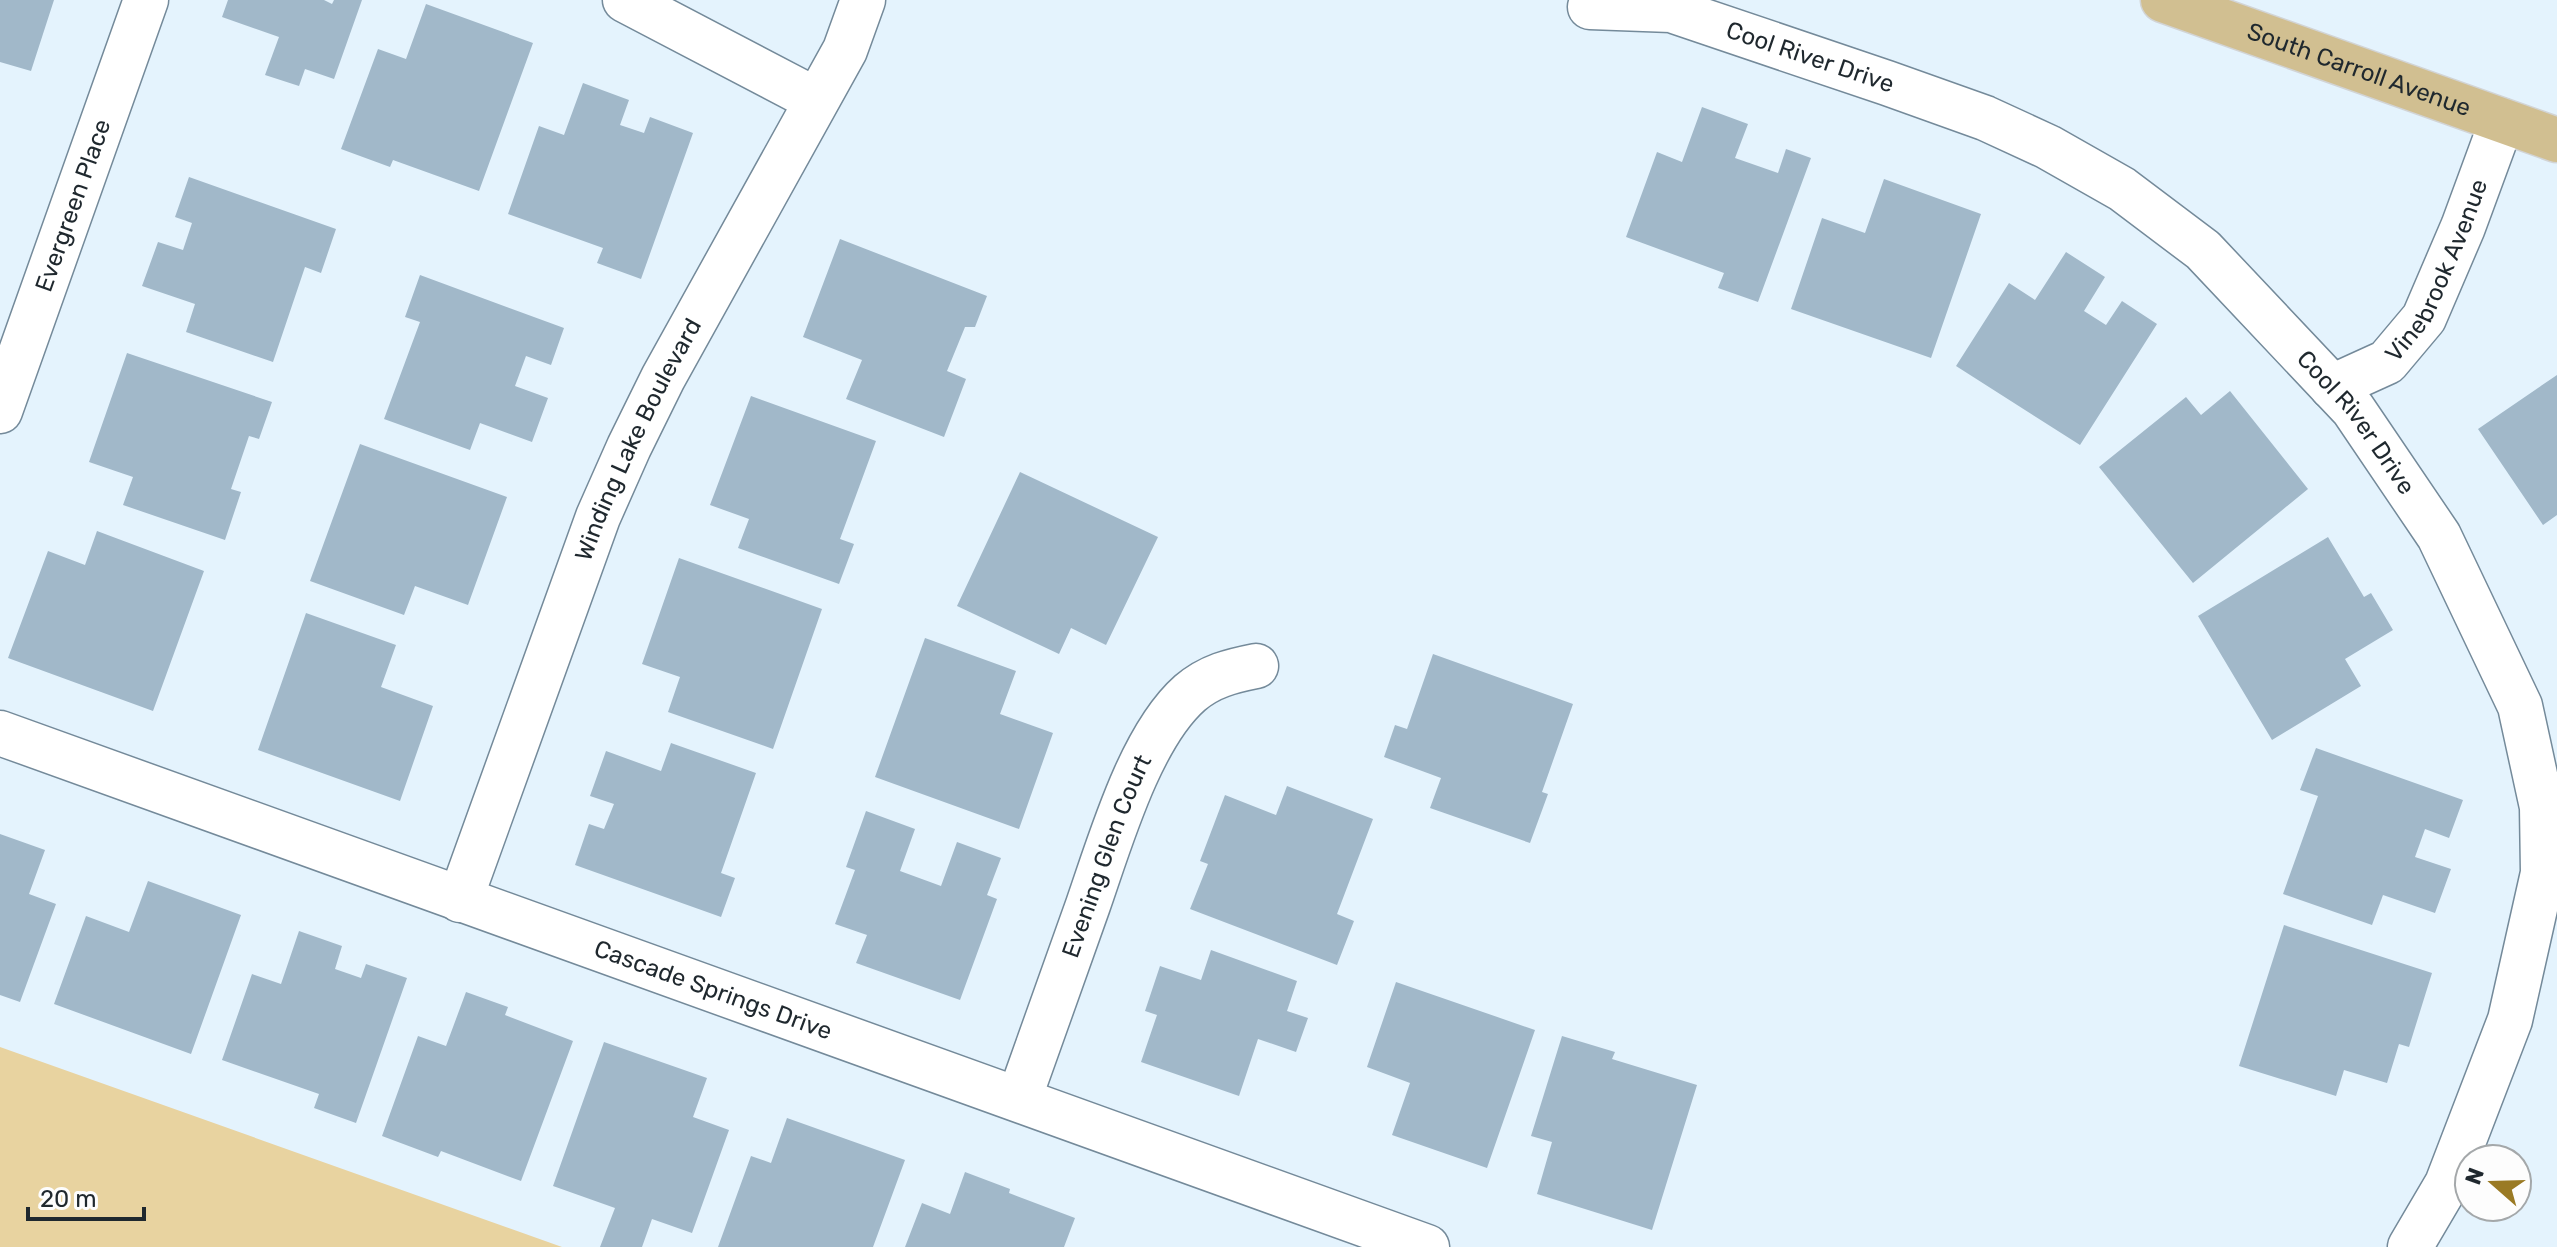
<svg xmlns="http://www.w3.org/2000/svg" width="2557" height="1247" font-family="Rubik,sans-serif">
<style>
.green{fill:#e8d3a0}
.building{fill:#a1b8c9}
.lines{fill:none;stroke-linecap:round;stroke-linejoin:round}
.minor-casing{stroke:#748a9a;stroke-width:47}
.major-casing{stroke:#d2d4d5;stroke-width:47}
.minor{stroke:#fff;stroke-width:44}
.major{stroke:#d1bf91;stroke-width:44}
.labels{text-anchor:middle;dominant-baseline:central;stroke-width:6;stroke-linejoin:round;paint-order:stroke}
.street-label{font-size:24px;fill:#1f282e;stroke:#fdfdfd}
</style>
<rect width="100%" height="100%" fill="#e4f3fd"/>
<path class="green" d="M0,1047L562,1247H0Z"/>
<path class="building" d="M0,0H54L31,71L0,62Z
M228,0H324L332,4L334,0H362L334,79L305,69L299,86L265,75L279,37L222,17Z
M426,4L533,43L479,191L393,160L390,167L341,149L378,49L406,59Z
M583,83L629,100L620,125L644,133L650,117L693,133L641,279L597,263L603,248L508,214L539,126L564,135Z
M1702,107L1748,124L1735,158L1778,173L1786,149L1811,158L1758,302L1718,288L1724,273L1626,237L1657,152L1682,162Z
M189,177L336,229L321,273L305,267L273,362L186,332L195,304L142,286L158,242L183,250L192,223L175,217Z
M1884,179L1981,214L1931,358L1791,309L1822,218L1865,233Z
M840,239L987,296L975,327H965L947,371L966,379L944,437L846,399L862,360L803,337Z
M2066,252L2105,277L2084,311L2106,325L2122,301L2157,324L2080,445L1956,366L2009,283L2035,300Z
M420,275L564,328L551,365L526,356L515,386L548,398L532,442L480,423L470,450L384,419L420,322L405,317Z
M127,353L272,402L259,439L249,436L231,489L241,492L225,540L123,505L133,477L89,462Z
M2557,375V515L2543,525L2478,429Z
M2230,391L2308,489L2193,583L2099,467L2186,397L2201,415Z
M751,396L876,441L840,539L854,544L839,584L738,548L749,519L710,505Z
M360,444L507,497L468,605L415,586L404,615L310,581Z
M1020,472L1158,537L1106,645L1071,628L1059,654L957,606Z
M97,531L204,571L153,711L8,658L48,551L85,565Z
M2328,537L2364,597L2371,593L2393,630L2345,659L2361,686L2272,740L2198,616Z
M679,558L822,609L773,749L668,712L680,677L642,664Z
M306,613L396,645L381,687L433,706L400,801L258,750Z
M925,638L1016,671L1000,714L1053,733L1019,829L875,777Z
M1433,654L1573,704L1542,792L1548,794L1530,843L1430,808L1441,778L1384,757L1395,725L1407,729Z
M671,743L756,773L721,873L735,878L721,917L575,865L589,824L604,829L614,804L590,796L606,751L661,771Z
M2316,748L2463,800L2449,838L2425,829L2415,857L2451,869L2435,913L2383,895L2372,925L2283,894L2318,796L2300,790Z
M1287,786L1373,819L1337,914L1354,921L1337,965L1190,909L1208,864L1200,861L1225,795L1276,815Z
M866,811L915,829L900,871L941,886L957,842L1001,858L987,895L997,899L960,1000L856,963L867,935L835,924L855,870L846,867Z
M0,834L45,850L29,894L56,904L20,1002L0,995Z
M148,881L241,915L191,1054L54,1004L86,916L129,932Z
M2284,925L2432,973L2409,1047L2399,1044L2387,1083L2344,1070L2336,1096L2239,1066Z
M299,931L342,946L335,969L361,978L366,964L407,978L356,1123L314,1108L319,1094L222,1060L252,974L281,984Z
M1211,950L1297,981L1287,1011L1308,1018L1296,1052L1258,1039L1239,1096L1141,1062L1157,1015L1145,1011L1160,966L1201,980Z
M1396,982L1535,1030L1487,1168L1392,1135L1410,1083L1367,1067Z
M466,992L508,1007L505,1015L573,1041L521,1181L441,1151L438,1157L382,1136L418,1036L446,1046Z
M1562,1036L1615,1052L1612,1059L1697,1085L1652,1230L1537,1194L1552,1142L1531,1136Z
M604,1042L707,1078L693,1117L729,1130L692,1233L652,1219L642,1247H600L615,1208L553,1186Z
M787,1118L905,1160L873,1247H718L751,1156L771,1163Z
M965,1172L1010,1189L1009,1193L1075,1218L1064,1247H905L922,1203L950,1214Z"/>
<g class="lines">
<defs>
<g id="minor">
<path d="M625,0L816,100"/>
<path id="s1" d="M1590,7L1671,10L1887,83L1985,118L2048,147L2122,189L2203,250L2353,409L2439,536L2520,706L2542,807L2543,873L2510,1020L2447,1184L2410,1247"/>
<path id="s2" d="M2332,387L2387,362L2424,318L2463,227L2502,121"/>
<path id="s3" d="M0,411L146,0"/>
<path id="s4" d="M0,733L1427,1247"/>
<path id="s5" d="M460,900L598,517L629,447L663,378L845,50L863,0"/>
<path id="s6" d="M1019,1099C1042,1034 1065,969 1088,905C1110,842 1140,737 1190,693C1210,676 1231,671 1256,666"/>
</g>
<g id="major">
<path id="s7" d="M2163,0L2557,140"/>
</g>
</defs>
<use href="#minor" class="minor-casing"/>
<use href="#major" class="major-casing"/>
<use href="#minor" class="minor"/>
<use href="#major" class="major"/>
</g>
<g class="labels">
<g class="street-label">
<text stroke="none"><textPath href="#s1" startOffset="228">Cool River Drive</textPath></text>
<text stroke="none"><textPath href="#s7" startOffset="208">South Carroll Avenue</textPath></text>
<text stroke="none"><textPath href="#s3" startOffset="218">Evergreen Place</textPath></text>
<text stroke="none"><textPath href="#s2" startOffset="166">Vinebrook Avenue</textPath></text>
<text stroke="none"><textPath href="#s1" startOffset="900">Cool River Drive</textPath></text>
<text stroke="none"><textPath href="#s5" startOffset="494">Winding Lake Boulevard</textPath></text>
<text stroke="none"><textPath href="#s6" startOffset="258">Evening Glen Court</textPath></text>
<text stroke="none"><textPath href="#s4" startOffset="758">Cascade Springs Drive</textPath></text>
</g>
</g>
<g transform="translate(2493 1183) rotate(290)"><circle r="38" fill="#fdfdfd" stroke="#a4a8aa" stroke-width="2"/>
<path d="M0-6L14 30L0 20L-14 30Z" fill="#9a7a24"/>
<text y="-12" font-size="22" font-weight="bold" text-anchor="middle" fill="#1f282e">N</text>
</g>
<path d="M28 1207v12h116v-12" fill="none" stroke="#1f282e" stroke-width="4"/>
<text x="40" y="1207" font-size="24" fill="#1f282e" stroke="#fdfdfd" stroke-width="6" paint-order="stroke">20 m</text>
</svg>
